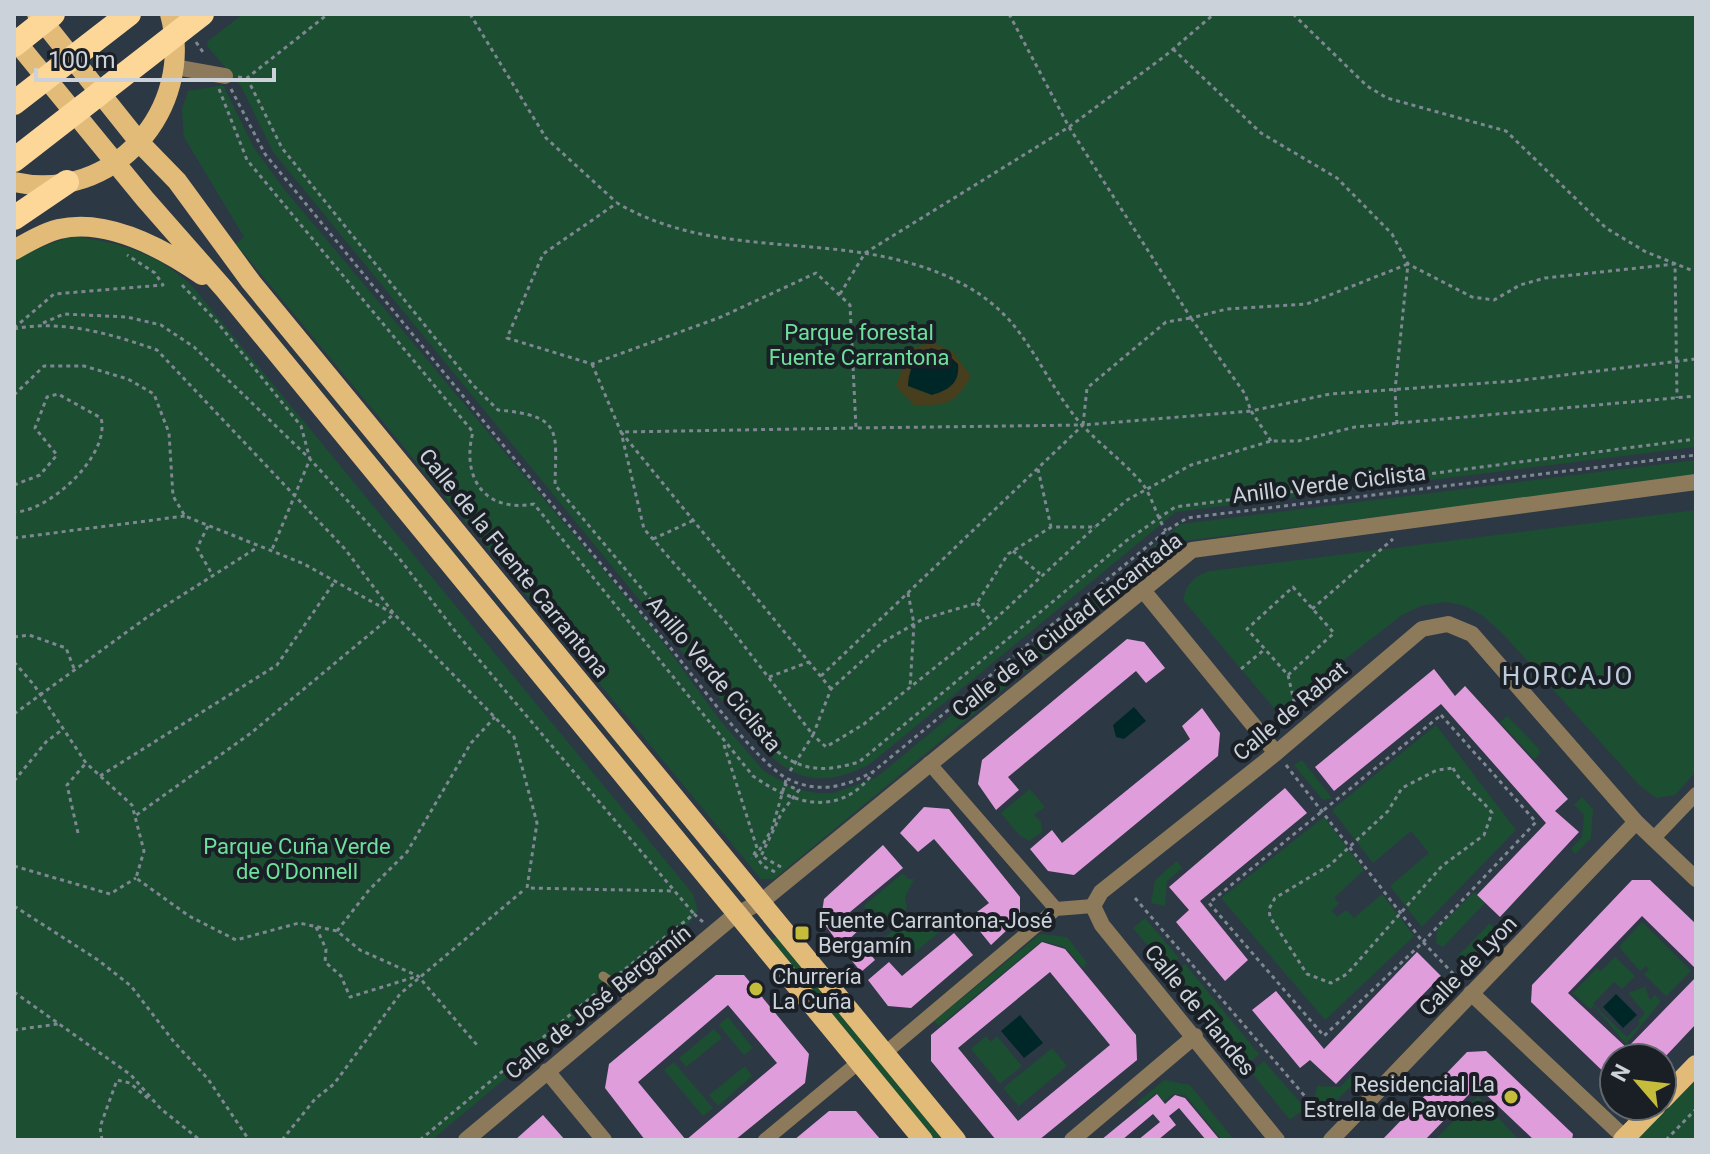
<svg xmlns="http://www.w3.org/2000/svg" width="1710" height="1154" font-family="Roboto,sans-serif">
<style>
.green{fill:#1c4e32}
.sand{fill:#473e1e}
.water{fill:#002728}
.building{fill:#df9ddc;fill-rule:evenodd}
.lines{fill:none;stroke-linecap:round;stroke-linejoin:round}
.path{stroke:#7e8792;stroke-width:3;stroke-dasharray:4 4;stroke-linecap:butt}
.service{stroke:#8d7a5b;stroke-width:9}
.pedestrian{stroke:#8d7a5b;stroke-width:14}
.minor{stroke:#8d7a5b;stroke-width:16}
.primary{stroke:#e2bb79;stroke-width:20}
.motorway{stroke:#fcd798;stroke-width:24}
.motorway-bridge{stroke:#fcd798;stroke-width:24}
.poi-dot{fill:#c6bc3c;stroke:#1a1f25;stroke-width:3}
.labels{text-anchor:middle;dominant-baseline:central;stroke-width:8;stroke-linejoin:round;paint-order:stroke}
.park-label{font-size:22px;fill:#6de09d;stroke:#1a1f25}
.street-label{font-size:22px;fill:#cbd2da;stroke:#1a1f25}
.poi-label{font-size:22px;fill:#cbd2da;stroke:#1a1f25;text-anchor:start}
.quarter-label{font-size:26px;letter-spacing:2px;fill:#bccada;stroke:#1a1f25}
</style>
<rect width="100%" height="100%" fill="#2d3845"/>
<path class="green" d="M243,14H1696V447L1176,512L870,764C794,804 769,754 723,702L273,152L241,86L207,46L208,41Z
M223,85L254,148L284,189L657,634L719,719L764,771L796,789L817,793H833L876,778L1181,524L1696,460V477L1183,541L774,879H761L236,244L244,237L184,137L182,109L188,91Z
M71,236C120,243 157,252 193,287L693,894L698,911L687,926L432,1140H14V258Z
M1696,510V772L1675,795L1656,798L1640,786L1504,635L1482,615L1465,606L1446,602L1421,606L1402,615L1277,712L1184,601C1184,586 1195,575 1210,571Z
M1507,716L1539,749L1540,754L1534,759L1500,722Z
M1436,725L1516,830L1422,927L1390,886L1429,853L1411,831L1373,863L1332,810Z
M1302,760L1332,798L1323,800L1294,765Z
M1030,789L1045,807L1034,815L1041,822L1042,832L1029,841L1019,835L1001,813Z
M1582,797L1593,809L1591,838L1575,854L1571,849L1582,837L1584,815L1574,805Z
M1324,817L1364,870L1334,898L1339,903L1332,911L1337,917L1346,910L1354,918L1382,894L1414,936L1325,1020L1221,898Z
M1177,861L1182,868L1167,881L1165,906L1151,903L1155,880Z
M903,873L908,879H914L905,897L907,909L879,933L870,923L874,919L864,906Z
M1474,892L1485,903L1443,947L1436,943L1437,929Z
M913,914L921,920L943,916L950,923L907,959L897,946L892,950L883,939Z
M1145,918L1179,958L1167,969L1133,928Z
M1642,922L1691,971L1666,996L1644,974L1649,970L1646,966L1640,971L1619,947Z
M1490,923L1498,934L1466,966L1459,964L1457,957Z
M1040,934L1067,937L1087,963L1083,968L1065,947L1042,941L939,1026L934,1021Z
M777,936L945,1140H934L771,941Z
M1615,957L1635,976L1622,989L1614,982L1593,1004L1627,1037L1640,1024L1638,1021L1645,1013L1628,993L1645,987L1650,1000L1655,995L1661,1001L1626,1044L1594,1006L1590,1009L1573,993L1597,968L1601,971Z
M1185,964L1259,1054L1247,1065L1229,1040L1217,1031L1219,1025L1206,1017L1171,974Z
M728,1017L753,1048L744,1055L719,1025Z
M714,1029L722,1038L686,1067L679,1058Z
M986,1036L991,1042L997,1036L1022,1066L1000,1084L971,1049Z
M1052,1048L1067,1066L1019,1106L1003,1088Z
M1264,1061L1305,1108L1290,1120L1251,1072Z
M674,1062L713,1108L703,1116L664,1070Z
M745,1066L752,1076L718,1106L709,1095Z
M1353,1074L1358,1079L1336,1101H1314L1317,1086L1340,1087Z
M1696,1077V1137L1693,1140H1636Z
M1164,1080L1190,1085L1234,1140H1222L1185,1095L1173,1094L1164,1101L1156,1093L1140,1106L1137,1103Z
M1478,1096L1519,1140H1435Z"/>
<path class="sand" d="M932,342L953,352L971,376C954,406 947,405 914,405L896,386L909,350Z"/>
<path class="water" d="M931,348L945,352L958,364C960,383 949,390 932,395L908,386C909,369 915,355 931,348Z
M1134,707L1146,721L1124,739L1116,737L1113,725Z
M1616,994L1637,1015L1623,1028L1603,1007Z
M1020,1015L1043,1043L1024,1058L1001,1031Z"/>
<path class="building" d="M1127,639L1144,642L1165,668L1146,683L1136,671L1008,777L1019,790L996,810L978,784L982,760Z
M1434,669L1455,696L1465,686L1568,799L1555,811L1579,832L1500,917L1477,895L1546,823L1441,704L1334,791L1315,767Z
M1202,708L1220,733L1218,756L1074,875L1048,871L1030,849L1052,830L1062,843L1190,739L1182,726Z
M1285,788L1307,813L1200,901L1248,960L1225,981L1176,922L1189,910L1169,887Z
M924,807L949,809L1020,897V918L991,945L969,918L989,903L934,839L918,852L900,833Z
M883,845L903,868L850,912L863,926L841,947L821,919L824,899Z
M1632,880H1650L1696,924V969L1642,916L1568,993L1627,1048L1696,977V1024L1664,1058H1614V1082L1531,1002L1532,985Z
M954,933L973,955L911,1008L888,1006L868,980L889,962L902,976Z
M859,940L875,960L861,972L844,951Z
M1042,942L1065,949L1136,1035L1137,1060L1039,1140H996L931,1061V1035ZM1050,972L1110,1045L1018,1121L958,1048Z
M1417,952L1441,976L1336,1084L1310,1060L1300,1068L1252,1010L1276,991L1324,1049Z
M716,975H744L809,1054L805,1083L735,1140H645L605,1088L609,1064ZM728,1005L777,1063L686,1140L638,1082Z
M1486,1051L1573,1134L1572,1140H1534L1477,1086L1425,1140H1382L1467,1052Z
M1157,1094L1165,1104L1175,1095L1185,1098L1220,1140H1206L1179,1108L1169,1116L1176,1125L1158,1140H1138L1160,1122L1153,1114L1122,1140H1101Z
M829,1111H856L881,1140H794Z
M543,1115L565,1140H515Z"/>
<g class="lines">
<path class="path" d="M470,14L546,138L616,202
M1009,14L1069,127L1191,318L1227,309L1307,304L1408,264
M1293,14L1367,86L1387,98L1506,131L1606,228L1646,252L1696,272
M196,42L205,55
M1173,49L1261,133L1337,178L1392,234L1408,264L1472,297L1494,300L1520,285L1545,278L1675,264L1677,398
M238,77L247,78L328,14
M247,78L282,148L473,385L498,410C563,416 556,430 555,485L778,752C805,773 828,771 859,762L1126,541L1175,507L1696,439
M219,89L247,160L473,432C461,477 484,513 534,504L753,776C794,805 840,818 873,773
M231,89L265,154C398,316 530,479 664,640C691,672 756,763 788,779C819,794 846,787 874,771L1166,531L1187,518L1696,455
M182,285L217,322L301,426L310,459L271,552
M840,294L865,253L1069,127L1165,56L1214,14
M1191,318L1245,394L1251,411L1083,425L1087,388L1166,322Z
M43,323L64,314L127,317L161,325L194,347L310,459L399,558L459,636L694,914
M14,328L54,294L163,285L155,273L127,255
M14,329C61,319 112,334 157,350L345,549L394,614L514,737L537,823L527,888L674,891
M592,364L621,432L644,529L728,625L813,735L831,689L883,642L923,619L977,603L1008,554L1051,527H1095L1127,500L1191,465L1271,441H1298L1355,427L1696,396
M14,395L44,366H84L128,379L154,394L169,433L173,496L185,516L304,564L394,614L251,733L135,816
M1397,424L1395,390L1408,264
M1271,441L1251,411L1330,394L1515,381L1696,359
M1038,469L1051,527
M14,485L40,475L57,455L35,428L47,397L58,394L101,418C111,455 49,512 14,512
M208,526L197,548L213,576
M14,538L185,516
M653,539L692,521
M1013,551L1040,574
M908,593L914,624L910,688
M977,603L992,622
M1312,609L1393,539
M14,637L29,635L66,648L75,671
M14,662L34,685L86,763L132,805L144,851L136,878L189,916L236,940L299,923L337,931L360,950L418,976L477,1045
M1241,669L1265,649
M1288,675L1334,633L1293,587L1247,629L1288,675L1297,714
M821,676L1083,425L856,428
M769,677L809,662
M831,689L621,432L856,428L850,305L816,273L721,317L592,364L507,338L543,254L617,203C688,244 763,241 841,250C902,257 969,274 1011,322C1036,352 1052,388 1076,418C1095,441 1121,459 1141,482C1152,495 1156,516 1166,531
M14,714L146,618L258,547
M1441,715L1536,822L1423,942L1324,1036L1209,903Z
M724,745L757,848L752,859
M1286,765L1423,942L1462,983
M1453,768C1462,786 1480,797 1492,813L1484,835L1442,866L1347,974L1331,983L1307,974L1270,917L1269,909L1275,898L1330,865L1388,811L1402,788L1437,770Z
M790,771L813,735L826,747L864,724L992,622L1095,527
M100,776L277,665L335,581
M14,781L46,742L63,729
M78,833L67,785L86,763
M14,866L110,894L136,878
M781,867L761,856L782,812L799,790L784,784
M775,872L763,866L756,856L772,829L786,780
M1135,898L1315,1108
M14,906L98,960L131,986L174,1042L208,1079L249,1140
M316,927L326,949L325,962L341,976L350,997L418,976
M337,931L369,890L407,852L471,743L495,717
M619,974L694,914L703,922
M14,992L131,1075L161,1109L200,1140
M14,1030L58,1024
M102,1140L100,1127L117,1080L130,1083L151,1101
M282,1140L315,1099L334,1084L400,994L525,889
M420,1140L601,989
M1666,1140L1696,1109"/>
<path class="service" d="M603,976L619,987L631,1003"/>
<path class="pedestrian" d="M929,763L1056,909
M1653,839L1696,794
M885,1053L1056,909L1093,906
M765,1140L859,1062"/>
<path class="minor" d="M175,67L225,76
M1142,589L1276,753
M1471,993L1625,1138
M547,1071L604,1140
M466,1140L735,915L761,902L1192,550L1696,482
M1072,1140L1195,1036
M1277,1140L1102,925L1093,906L1101,892L1276,753L1422,629L1448,624L1472,634L1636,822L1696,879
M1331,1140L1636,822"/>
<path class="primary" d="M37,14L140,143L177,181L251,282L956,1140
M14,39L145,199L225,290L923,1140
M14,182C113,204 196,109 170,14
M14,250C28,242 43,233 59,229C107,218 164,249 202,275
M1662,1100L1696,1065
M1623,1140L1656,1106"/>
<path class="motorway" d="M14,218L67,182"/>
<path class="motorway-bridge" d="M14,45L53,14
M14,103L129,14
M14,160L202,14"/>
</g>
<g class="poi-dot">
<rect x="794" y="925" width="16" height="16" rx="4"/>
<circle cx="756" cy="989" r="8"/>
<circle cx="1511" cy="1097" r="8"/>
</g>
<g class="labels">
<g class="park-label">
<text x="859" y="332">Parque forestal<tspan x="859" dy="25">Fuente Carrantona</tspan></text>
<text x="297" y="846">Parque Cuña Verde<tspan x="297" dy="25">de O'Donnell</tspan></text>
</g>
<g class="street-label">
<text transform="translate(1329 484) rotate(-7)">Anillo Verde Ciclista</text>
<text transform="translate(514 563) rotate(51)">Calle de la Fuente Carrantona</text>
<text transform="translate(1067 625) rotate(-38)">Calle de la Ciudad Encantada</text>
<text transform="translate(714 674) rotate(50)">Anillo Verde Ciclista</text>
<text transform="translate(1290 711) rotate(-40)">Calle de Rabat</text>
<text transform="translate(1468 966) rotate(-46)">Calle de Lyon</text>
<text transform="translate(598 1002) rotate(-39)">Calle de José Bergamín</text>
<text transform="translate(1200 1010) rotate(51)">Calle de Flandes</text>
</g>
<g class="poi-label">
<text x="818" y="920">Fuente Carrantona-José<tspan x="818" dy="25">Bergamín</tspan></text>
<text x="772" y="976">Churrería<tspan x="772" dy="25">La Cuña</tspan></text>
<text x="1495" y="1084" text-anchor="end">Residencial La<tspan x="1495" dy="25">Estrella de Pavones</tspan></text>
</g>
<g class="quarter-label">
<text x="1568" y="676">HORCAJO</text>
</g>
</g>
<rect width="1710" height="1154" fill="none" stroke="#cbd2da" stroke-width="32"/>
<g transform="translate(1638 1082) rotate(298)"><circle r="38" fill="#1a1f25" stroke="#61676d" stroke-width="2"/>
<path d="M0-6L14 30L0 20L-14 30Z" fill="#c6bc3c"/>
<text y="-12" font-size="22" font-weight="bold" text-anchor="middle" fill="#cbd2da">N</text>
</g>
<path d="M36 68v12h238v-12" fill="none" stroke="#cbd2da" stroke-width="4"/>
<text x="48" y="68" font-size="24" fill="#cbd2da" stroke="#1a1f25" stroke-width="6" paint-order="stroke">100 m</text>
</svg>
